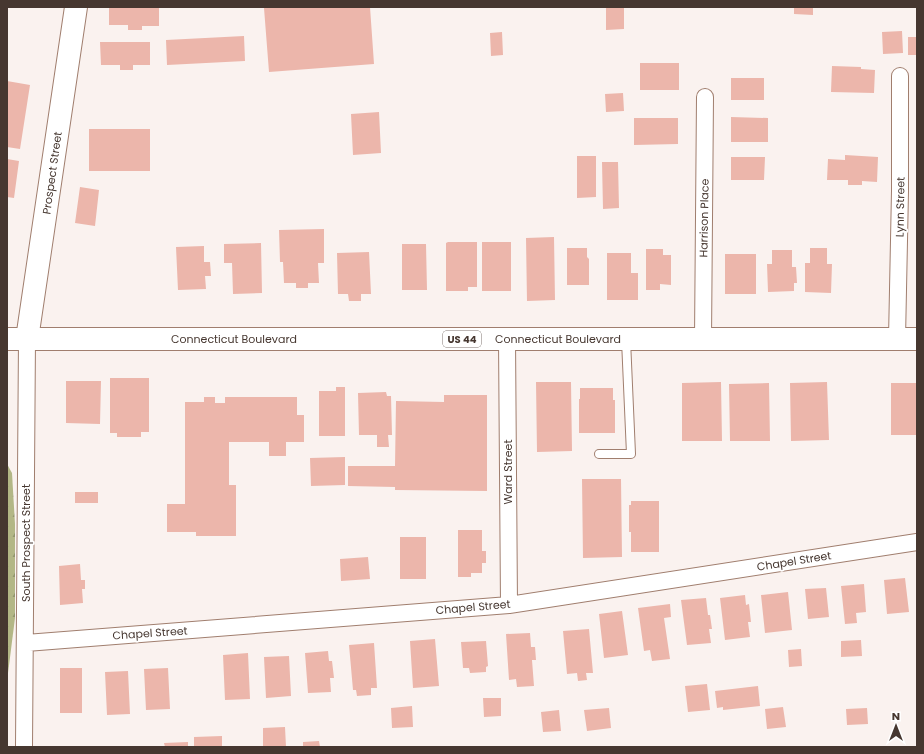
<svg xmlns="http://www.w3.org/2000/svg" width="924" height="754" font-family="Poppins,sans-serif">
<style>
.forest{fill:url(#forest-firs)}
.building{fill:#ecb6ab}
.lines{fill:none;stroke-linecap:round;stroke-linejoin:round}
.service-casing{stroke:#a07e6e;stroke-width:10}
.minor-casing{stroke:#a07e6e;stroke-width:18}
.secondary-casing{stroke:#a07e6e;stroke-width:24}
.primary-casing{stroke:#a07e6e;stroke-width:24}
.service{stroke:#fff;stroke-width:8}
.minor{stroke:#fff;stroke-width:16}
.secondary{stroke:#fff;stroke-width:22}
.primary{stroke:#fff;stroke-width:22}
.labels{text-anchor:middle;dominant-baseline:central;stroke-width:3.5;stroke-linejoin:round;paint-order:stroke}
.shield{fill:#fff;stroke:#7e736e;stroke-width:1}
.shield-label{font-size:10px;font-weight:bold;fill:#463730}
.street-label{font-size:11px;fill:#463730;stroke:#fff}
</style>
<defs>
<pattern id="forest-firs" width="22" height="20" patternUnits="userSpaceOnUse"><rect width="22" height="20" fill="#b3b786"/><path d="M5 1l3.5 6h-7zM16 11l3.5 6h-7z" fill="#93966e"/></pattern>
</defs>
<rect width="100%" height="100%" fill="#faf2ef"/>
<path class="forest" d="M7,464L12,473L15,524V618L7,681Z"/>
<path class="building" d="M109,7H159V26H142V30H128V25H109Z
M279,7H370L374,64L269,72L264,8Z
M606,7H624V29L606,30Z
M794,7H813V15L794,14Z
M902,31L903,53L883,54L882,32Z
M502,32L503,55L491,56L490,33Z
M244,36L245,61L167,65L166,40Z
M908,37H917V55H908Z
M100,42H150V65H133V70H120V65H101Z
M640,63H679V90H640Z
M832,66L861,67V69L875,70L874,93L831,92Z
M731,78H764V100H731Z
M7,81L30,85L20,149L7,147Z
M623,93L624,111L606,112L605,94Z
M379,112L381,153L353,155L351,114Z
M731,117L768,118V142H731Z
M634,118H678V144L634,145Z
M89,129H150V171H89Z
M845,155L878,157L877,182L862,181V185H848V180H827L828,159L845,160Z
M577,156H596V197L577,198Z
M731,157H765L764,180H731Z
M7,159L19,161L14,198L7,197Z
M602,162H618L619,208L603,209Z
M80,187L99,190L95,226L75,223Z
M324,229V263H318L319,283H308V288H296V283H284L283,262H280L279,230Z
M554,237L555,300L527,301L526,238Z
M448,242H477V287H468V291H446V243Z
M482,242H511V291H482Z
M261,243L262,293L233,294L232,263H224V244Z
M402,244H426L427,290H402Z
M204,246V262H210L211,276H205L206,289L178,290L176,247Z
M567,248H587V257L589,259V285H567Z
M810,248H827V264H832L831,293L805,292V263H810Z
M646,249H663V255H671V285L660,284V290H646Z
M772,250H792V267H796L797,283H794V291L768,292L767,264H772Z
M369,252L371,294H361V301H349L348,294H338L337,253Z
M607,253H631V273H638V300H607Z
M725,254H756V294H725Z
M110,378H149V432H141V437H117V433H110Z
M66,381H101L100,424L66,423Z
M536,382H571L572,451L537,452Z
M721,382L722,441H682V383Z
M827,382L829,440L791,441L790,383Z
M769,383L770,441H730L729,384Z
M891,383H917V435H891Z
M336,387H345V436H319V391H336Z
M580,388H613V400H615V433H579V399H580Z
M386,392L387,396H391L392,435H388L389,447H377V435H359L358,393Z
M444,395H487V491L395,490V487L348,486V466H395L396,401L444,402Z
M204,397H215V403H225V397H297V415H304V442H286V456H269V442H229V485H236V536H196V532H167V504H185V402H204Z
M345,457V485L311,486L310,458Z
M582,479H621L622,557L583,558Z
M75,492H98V503H75Z
M631,501H659V552H631V532H629V505H631Z
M458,530H482V551H486V563H482V573H471V577H458Z
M400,537H426V579H400Z
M368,557L370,579L341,581L340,559Z
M80,564L81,580H85V589H82L83,603L60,605L59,566Z
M905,578L909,612L887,614L884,580Z
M864,584L866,612L856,613L857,623L845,624L841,586Z
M826,588L829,617L808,619L805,589Z
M788,592L792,630L765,633L761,595Z
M745,595L746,605L749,604L751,622H748L750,637L725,640L720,598Z
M706,598L708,615H710L712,629H709L711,643L687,645L681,600Z
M670,604L671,617L664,618L670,659L652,661L650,650L644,651L638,608Z
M622,611L628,655L604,658L599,614Z
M589,629L593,673H586L587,680L578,681L577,673L567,674L563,631Z
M530,633L531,647H535L536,660H532L534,686L517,687L516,679L509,680L506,634Z
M435,639L439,686L413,688L410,641Z
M861,640L862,656L841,657V641Z
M486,641L488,666L486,667V672L470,673L469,668H463L461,642Z
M374,643L377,688H371V695L357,696L356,690H353L349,645Z
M801,649L802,666L789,667L788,650Z
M328,651L329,661H332L334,678H330L331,692L308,693L305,653Z
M248,653L250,699L225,700L223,655Z
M289,656L291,696L266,698L264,657Z
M60,668H82V713H60Z
M168,668L170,709L146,710L144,669Z
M128,671L130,714L107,715L105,672Z
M707,684L710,710L688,712L685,686Z
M758,686L760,706L723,710V707L717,708L715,691Z
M483,698H501V716L484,717Z
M412,706L413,727L392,728L391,708Z
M783,707L786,727L767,729L765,709Z
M609,708L611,728L587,731L584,710Z
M867,708L868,724L847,725L846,709Z
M559,710L561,731L543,732L541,712Z
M285,727L286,747H263V728Z
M222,736V747H194V737Z
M319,741L320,747H303V742Z
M188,742V747H165L164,743Z"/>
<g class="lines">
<defs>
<path id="service" d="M599,454H631L626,340"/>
<path id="minor" d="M507,339L509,605
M703,339L705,97
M897,339L900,191V76
M26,643L509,605L917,542
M24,747L27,339"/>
<path id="secondary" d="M27,339L76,7"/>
<path id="primary" d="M7,339H917"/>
</defs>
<use href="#service" class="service-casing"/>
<use href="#minor" class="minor-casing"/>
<use href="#secondary" class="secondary-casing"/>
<use href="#primary" class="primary-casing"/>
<use href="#service" class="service"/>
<use href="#minor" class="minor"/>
<use href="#secondary" class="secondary"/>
<use href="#primary" class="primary"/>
</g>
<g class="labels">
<rect class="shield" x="443" y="331" width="38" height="16" rx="3"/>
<g class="shield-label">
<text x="462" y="339">US 44</text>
</g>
<g class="street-label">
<text transform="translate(52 173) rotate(-82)">Prospect Street</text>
<text transform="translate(900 207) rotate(-89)">Lynn Street</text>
<text transform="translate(704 218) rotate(-89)">Harrison Place</text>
<text x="234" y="339">Connecticut Boulevard</text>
<text x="558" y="339">Connecticut Boulevard</text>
<text transform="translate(508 472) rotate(-90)">Ward Street</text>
<text transform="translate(26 543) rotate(-90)">South Prospect Street</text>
<text transform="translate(794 561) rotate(-9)">Chapel Street</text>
<text transform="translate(473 607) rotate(-5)">Chapel Street</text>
<text transform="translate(150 633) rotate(-4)">Chapel Street</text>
</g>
</g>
<rect width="924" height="754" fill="none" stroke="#463730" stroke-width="16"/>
<g transform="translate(896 726)" stroke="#ffffff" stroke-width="3" paint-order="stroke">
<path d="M0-3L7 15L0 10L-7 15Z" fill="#463730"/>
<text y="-6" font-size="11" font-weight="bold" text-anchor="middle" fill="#463730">N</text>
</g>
</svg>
